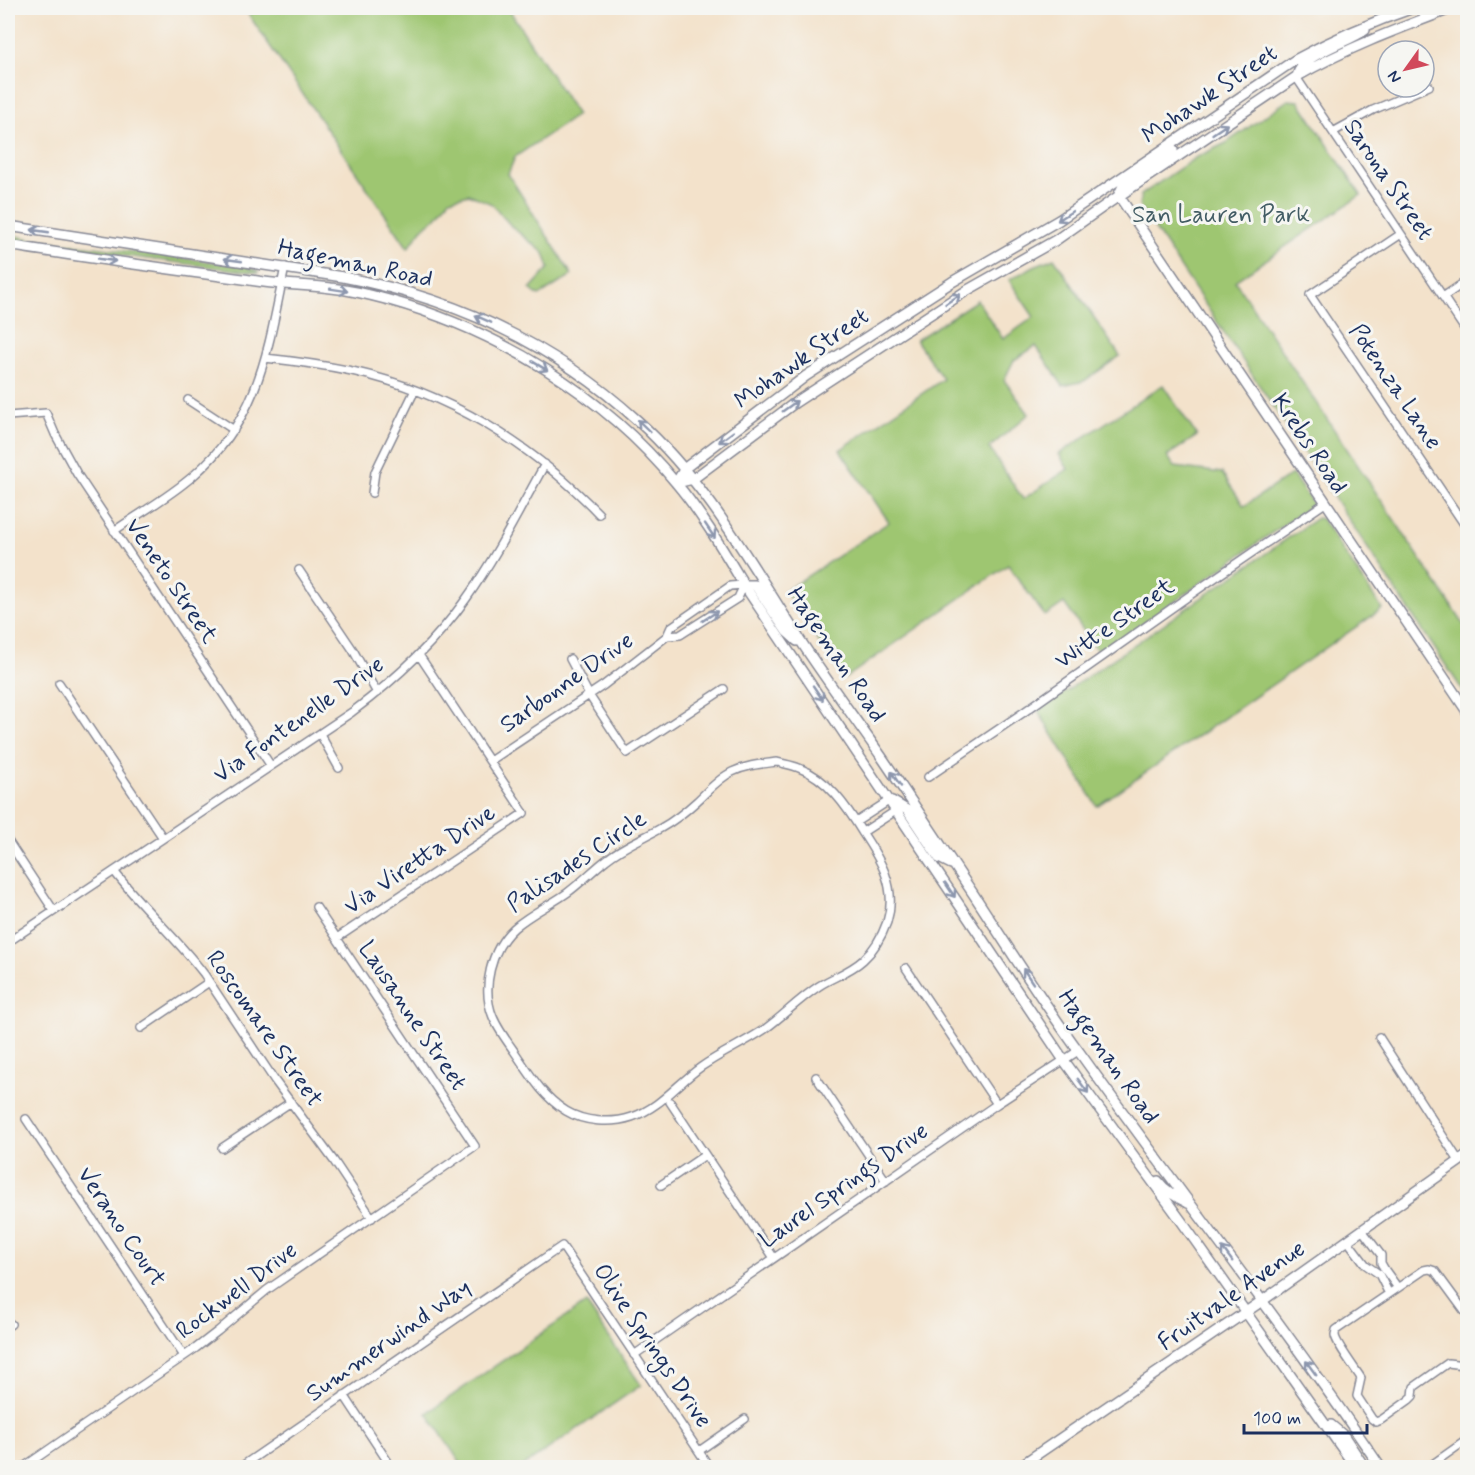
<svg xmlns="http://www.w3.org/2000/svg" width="1475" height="1475" font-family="Mynerve,sans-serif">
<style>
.green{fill:#9ec671;stroke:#5c7a68;stroke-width:1.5}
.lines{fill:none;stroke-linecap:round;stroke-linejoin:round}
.street-casing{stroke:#878894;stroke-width:10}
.secondary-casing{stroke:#878894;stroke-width:12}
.street{stroke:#fff;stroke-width:7}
.secondary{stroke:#fff;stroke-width:9}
.oneway{stroke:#8d97ae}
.labels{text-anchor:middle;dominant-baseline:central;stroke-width:6;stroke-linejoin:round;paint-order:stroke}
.street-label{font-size:24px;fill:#1b2f5e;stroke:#f6f6f2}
.park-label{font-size:24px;fill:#425c64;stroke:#f6f6f2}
</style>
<rect width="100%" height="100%" fill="#f6f6f2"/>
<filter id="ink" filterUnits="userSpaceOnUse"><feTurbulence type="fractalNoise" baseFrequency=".0167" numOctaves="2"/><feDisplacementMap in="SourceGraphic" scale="12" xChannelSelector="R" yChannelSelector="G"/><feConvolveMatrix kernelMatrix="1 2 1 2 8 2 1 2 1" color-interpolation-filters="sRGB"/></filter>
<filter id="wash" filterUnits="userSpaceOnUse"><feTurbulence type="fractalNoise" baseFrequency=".008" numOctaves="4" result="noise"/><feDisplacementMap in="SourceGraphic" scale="24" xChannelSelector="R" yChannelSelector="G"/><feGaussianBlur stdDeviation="1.35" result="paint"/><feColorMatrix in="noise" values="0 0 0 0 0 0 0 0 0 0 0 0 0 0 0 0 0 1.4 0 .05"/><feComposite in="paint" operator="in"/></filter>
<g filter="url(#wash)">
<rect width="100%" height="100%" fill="#f3e2cb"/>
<path class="green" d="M244,8H508L577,115L515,157L508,174L572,275L539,296L530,289L549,268L544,253L512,227L492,204L469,194L450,199L437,217L424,227L408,248Z
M1288,100L1299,101L1361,195L1235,281L1467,629V697L1139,205L1141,195L1195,158L1226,143Z
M8,234L30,239L245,266L258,271V273L40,245L8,239Z
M1054,258L1120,356L1084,381L1063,386L1036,346L1014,360L1004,380L1029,414L989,448L1023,499L1068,469L1059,454L1163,385L1197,436L1167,456L1175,467L1222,473L1244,506L1292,474L1313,504L1100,654L1064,603L1045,616L1008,565L844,679L785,591L889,522L840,450L943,379L916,340L977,300L1003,339L1034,317L1009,280L1034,266Z
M1317,518L1322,519L1382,609L1097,806L1038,711Z
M586,1303L641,1385L522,1467H463L427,1413Z"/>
</g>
<g filter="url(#ink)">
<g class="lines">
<defs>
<path id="street" d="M1296,77L1468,334
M1333,132L1373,110L1429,86
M1401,234L1310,295L1468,530
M1443,297L1468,280
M265,358C294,361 323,365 352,371C447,392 532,444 599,514
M188,400L234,430
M8,416L46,413L55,434L77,474L271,766
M372,493L375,472L415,390
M114,531C140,513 169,497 193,476C260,418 268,349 285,267
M299,570L353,650L377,693
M667,636L680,635L738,598L744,585
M570,659L589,695L627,753L724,689
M59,683L163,838
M320,734L339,768
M490,761L604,685L667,636L671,627L730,586L744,585
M777,762C784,764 792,765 799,768C827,778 847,807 862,832C880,859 898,887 887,922C882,936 874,950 863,960C850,972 833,977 819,986C799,999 783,1016 765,1029C744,1043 721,1053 701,1067C678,1083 660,1108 632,1117C611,1124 584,1122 566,1111C542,1096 529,1073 514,1051C506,1040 498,1029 493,1017C481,988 491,949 514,928C530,914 550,905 567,893C581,883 593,870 606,860C623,846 642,839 661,828C674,821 686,811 697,801C708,791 719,778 732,772C747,765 761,764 777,762Z
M928,777L1024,712L1206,584L1325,503
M856,822L890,800
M863,832L897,810
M8,841L54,911
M114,871C141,907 176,937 204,974L275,1081L334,1161L372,1218
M337,938L524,813L419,655
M8,942L352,712C395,680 434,644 466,599C496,557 520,509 545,464
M906,968L997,1104
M141,1028L209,982
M1379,1037L1459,1161
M816,1077L886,1181
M670,1102L774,1258
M26,1119L184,1356
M222,1148L291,1102
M661,1185L705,1155
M1362,1230L1381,1255V1263L1385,1270L1398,1288
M1347,1240L1366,1265L1379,1274L1389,1294
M1468,1316L1435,1271L1429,1269L1424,1270L1336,1330C1336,1332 1335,1333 1335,1335C1335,1342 1356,1370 1361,1378L1357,1396L1372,1419L1376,1422L1381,1420L1409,1400L1413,1396L1414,1387L1448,1363L1464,1365L1468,1363
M8,1326L11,1324
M634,1355L997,1104L1078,1051
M344,1395L392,1468
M699,1451L745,1419
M22,1468L196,1348L218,1331L267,1290L475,1146L316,907
M239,1468L562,1246L710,1468
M1427,1468L1468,1439"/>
<path id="secondary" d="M1297,76C1302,54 1347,43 1365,30
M1119,194L1123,186L1127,182L1173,150
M1119,196L1468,713
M8,226L343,277C455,298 553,343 638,421C709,485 754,570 806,649C830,685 856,720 881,756C913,803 944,850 976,898C1010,950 1043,1003 1080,1053C1179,1192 1285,1326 1381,1468
M8,245C93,259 178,270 264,282C286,285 309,285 331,288C351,290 371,295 389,300C499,331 603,394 676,483C702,514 723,550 744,585L1063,1059L1182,1222L1356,1468
M676,483L693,479L796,402L966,291L1056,240L1110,202L1296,77C1346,48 1400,28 1453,8
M676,483L685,468L806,376L952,282L1059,220L1295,60C1333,39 1372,22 1413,8
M744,585H755L787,632L797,641
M892,801L907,810L939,858L951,864
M1158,1181C1165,1191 1177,1197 1188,1203
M1331,1425L1344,1436L1365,1468
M1017,1468L1262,1301L1468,1155"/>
</defs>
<use href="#street" class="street-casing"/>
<use href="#secondary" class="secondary-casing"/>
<use href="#street" class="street"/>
<use href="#secondary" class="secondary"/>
</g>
<defs><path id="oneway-shaft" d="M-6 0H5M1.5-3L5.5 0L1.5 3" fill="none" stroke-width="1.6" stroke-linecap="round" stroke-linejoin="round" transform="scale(1.5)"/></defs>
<g class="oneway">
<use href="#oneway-shaft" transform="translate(1220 129) rotate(-34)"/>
<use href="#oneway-shaft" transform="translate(1065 216) rotate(147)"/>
<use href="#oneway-shaft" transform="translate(40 231) rotate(-172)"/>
<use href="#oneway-shaft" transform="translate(107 260) rotate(8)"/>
<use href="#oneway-shaft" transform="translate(233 260) rotate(-172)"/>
<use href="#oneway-shaft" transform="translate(339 290) rotate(9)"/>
<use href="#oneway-shaft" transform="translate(953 299) rotate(-33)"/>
<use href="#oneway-shaft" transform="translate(483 319) rotate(-156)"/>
<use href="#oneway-shaft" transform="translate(540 366) rotate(31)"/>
<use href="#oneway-shaft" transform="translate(790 406) rotate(-36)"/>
<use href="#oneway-shaft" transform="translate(644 426) rotate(-136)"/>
<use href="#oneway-shaft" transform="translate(726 437) rotate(143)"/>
<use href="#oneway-shaft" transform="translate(710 531) rotate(56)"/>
<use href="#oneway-shaft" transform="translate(710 616) rotate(-33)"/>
<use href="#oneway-shaft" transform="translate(818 693) rotate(56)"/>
<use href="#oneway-shaft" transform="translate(896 779) rotate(-124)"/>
<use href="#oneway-shaft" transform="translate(950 890) rotate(56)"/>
<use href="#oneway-shaft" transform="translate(1028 976) rotate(-124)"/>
<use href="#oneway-shaft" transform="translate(1083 1086) rotate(54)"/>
<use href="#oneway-shaft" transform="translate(1227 1254) rotate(-126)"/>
<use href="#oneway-shaft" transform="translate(1311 1368) rotate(-126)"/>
</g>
</g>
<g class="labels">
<g class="street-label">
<text transform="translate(1210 95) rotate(-34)">Mohawk Street</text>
<text transform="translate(1388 180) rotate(56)">Sarona Street</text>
<text transform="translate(355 264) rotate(12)">Hageman Road</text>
<text transform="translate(802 359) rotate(-35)">Mohawk Street</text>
<text transform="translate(1395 387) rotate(56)">Potenza Lane</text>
<text transform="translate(1309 444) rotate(56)">Krebs Road</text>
<text transform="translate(171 581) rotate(56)">Veneto Street</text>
<text transform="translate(1115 624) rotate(-35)">Witte Street</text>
<text transform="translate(836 655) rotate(56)">Hageman Road</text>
<text transform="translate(567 683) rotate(-35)">Sarbonne Drive</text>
<text transform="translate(299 720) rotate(-35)">Via Fontenelle Drive</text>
<text transform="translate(420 860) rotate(-34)">Via Viretta Drive</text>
<text transform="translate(577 862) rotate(-34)">Palisades Circle</text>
<text transform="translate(412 1016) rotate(56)">Lausanne Street</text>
<text transform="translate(264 1029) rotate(55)">Roscomare Street</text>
<text transform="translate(1108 1057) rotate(55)">Hageman Road</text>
<text transform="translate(844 1186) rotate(-35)">Laurel Springs Drive</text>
<text transform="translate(121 1227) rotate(56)">Verano Court</text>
<text transform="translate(237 1291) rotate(-37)">Rockwell Drive</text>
<text transform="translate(1232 1296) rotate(-35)">Fruitvale Avenue</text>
<text transform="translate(389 1341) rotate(-35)">Summerwind Way</text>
<text transform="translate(652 1346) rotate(56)">Olive Springs Drive</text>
</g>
<g class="park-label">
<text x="1221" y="215">San Lauren Park</text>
</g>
</g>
<rect width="1475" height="1475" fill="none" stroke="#f6f6f2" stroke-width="30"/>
<g transform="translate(1406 69) rotate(236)"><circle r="28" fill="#f6f6f2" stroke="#9ea6b7" stroke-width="1.5"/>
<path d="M0-4.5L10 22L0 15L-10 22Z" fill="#d1495b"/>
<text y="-9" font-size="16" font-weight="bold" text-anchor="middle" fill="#1b2f5e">N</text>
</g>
<path d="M1244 1424v9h123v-9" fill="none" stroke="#1b2f5e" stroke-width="3"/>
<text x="1253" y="1424" font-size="18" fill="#1b2f5e" stroke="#f6f6f2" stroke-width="4.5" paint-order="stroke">100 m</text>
</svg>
